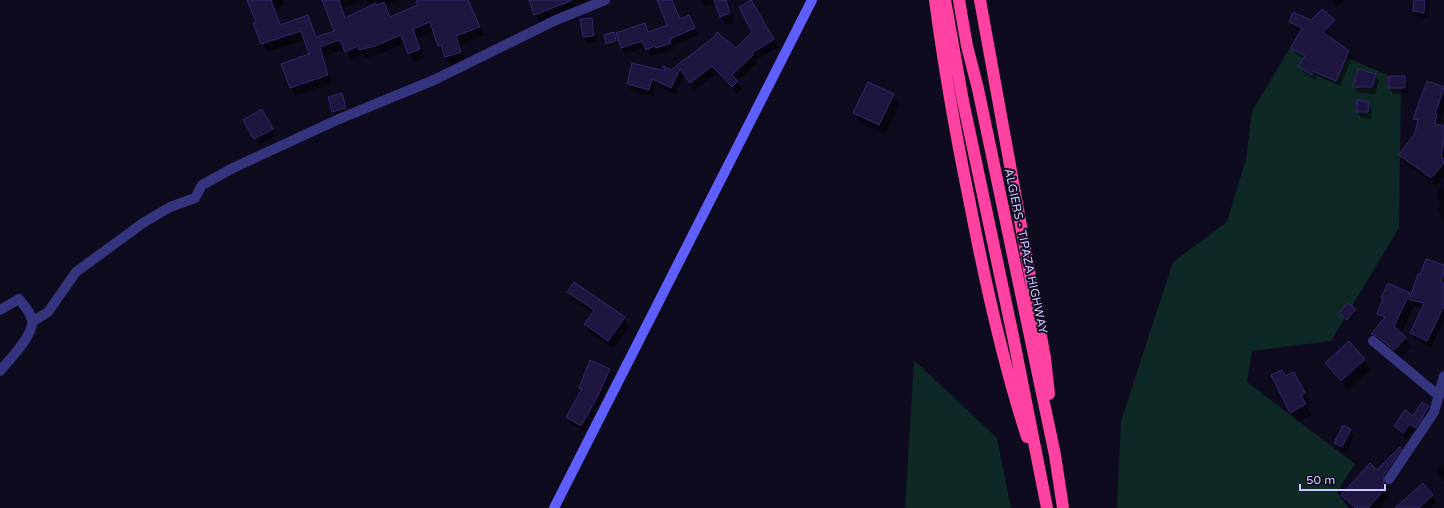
<svg xmlns="http://www.w3.org/2000/svg" width="1444" height="508" font-family="'Varela Round',sans-serif">
<style>
.green{fill:#0e2826}
.shadow{fill:#0007}
.building{fill:#1e163f;stroke:#33276c}
.lines{fill:none;stroke-linecap:round;stroke-linejoin:round}
.street{stroke:#35347f;stroke-width:10}
.secondary{stroke:#5f5eff;stroke-width:10}
.highway{stroke:#ff42a1;stroke-width:12}
.labels{text-anchor:middle;dominant-baseline:central;stroke-width:4;stroke-linejoin:round;paint-order:stroke}
.street-label{font-size:12px;fill:#cdc7ff;stroke:#0e0b1e}
</style>
<rect width="100%" height="100%" fill="#0e0b1e"/>
<path class="green" d="M1297,36L1401,81L1399,228L1331,341L1252,351L1247,382L1355,464L1337,492L1349,508H1117L1121,421L1173,262L1227,222L1246,159L1252,111Z
M914,360L997,438L1011,508H905Z"/>
<path class="shadow" d="M248,0H282L284,5L275,9L281,26L308,16L317,38L335,32L322,0H365L343,8L346,18L370,7L366,0H402L386,5L391,18L420,6L418,0H468L484,35L460,45L466,61L451,66L439,46L434,31L418,38L424,58L414,62L405,43L380,54L365,58L363,54L351,60L345,49L324,56L332,83L296,96L291,87L311,55L305,40L267,52L255,23L258,22Z
M530,0H605L542,27Z
M658,0H672L680,20L689,16L698,35L673,46L674,49L661,54L659,53L651,56L646,47L625,54L622,48L644,24L649,33L668,25Z
M701,0H727L734,22L725,25L716,3L705,6Z
M1331,0H1345L1337,7Z
M1415,0H1426L1429,5L1427,19L1418,18L1414,11Z
M751,1L778,47L756,60L757,63L737,81L742,89L737,94L717,73L695,90L684,75L675,95L656,85L653,96L632,91L628,84L736,49L754,33Z
M1294,14L1327,28L1331,34L1328,37L1348,52L1352,58L1340,86L1317,76L1315,80L1303,72L1300,66L1304,59L1296,54L1293,48L1301,32L1293,28L1290,22Z
M591,19L595,25L597,42L587,44L584,37L582,20Z
M615,37L617,44L609,46L607,43Z
M1375,75L1379,81L1375,94L1358,93L1354,87Z
M1404,77L1408,84V94H1393L1389,87Z
M1428,82L1444,88V92H1442L1432,118L1434,119L1444,93V109L1440,121V126L1444,127V176L1437,186L1405,163L1400,155L1416,134L1418,125L1414,119Z
M341,94L349,114L337,118L333,111Z
M893,95L899,105L885,134L860,123L854,113Z
M1368,102L1372,109L1371,119L1361,118L1357,111Z
M262,111L276,136L259,145L245,120Z
M1440,188L1444,191V219L1437,210L1441,204L1436,196Z
M1444,267V320L1431,347L1415,340L1412,333L1423,308L1414,306L1401,333L1411,347L1400,360L1378,344L1372,334L1383,322L1378,313L1384,301L1382,298L1409,294L1411,297L1421,276Z
M569,292L624,318L629,327L613,349L590,333L585,324L593,314L574,301Z
M1355,310L1357,313L1349,322L1340,313Z
M1349,343L1364,360L1370,370L1348,390L1332,373L1326,363Z
M609,370L613,376L585,431L571,424L567,417L582,392L580,388Z
M1285,378L1299,383L1310,403L1306,405L1311,415L1297,422L1291,412Z
M1428,407L1432,413L1420,434L1414,430L1407,439L1399,433L1395,426L1413,417Z
M1350,430L1354,436L1346,453L1339,450L1336,443Z
M1400,449L1406,458L1388,485L1389,492L1387,494L1389,498L1380,508H1352L1342,495L1377,471Z
M1444,463V482L1436,470Z
M1423,485L1436,502L1430,508H1397Z"/>
<path class="building" d="M247,0H271L280,25L308,15L316,37L334,31L322,0H339L345,18L376,3L377,5L384,2L390,17L418,5L416,0H468L480,27L456,36L461,52L445,57L441,45L438,46L430,22L413,29L420,49L408,54L401,35L375,46L359,50L358,46L345,52L340,40L320,47L328,75L290,88L281,64L309,54L301,31L261,44L253,23L256,22Z
M529,0H571V1L534,15Z
M657,0H672L680,19L689,15L695,28L670,39L671,43L656,48L655,46L646,50L642,41L621,48L616,33L645,23L648,32L667,25Z
M714,0H726L730,13L720,17Z
M751,0L774,39L752,53L753,55L732,75L738,81L732,87L712,66L690,83L680,69L671,88L652,79L649,90L627,84L632,63L665,71L663,66L671,70L714,37L717,32L736,48L752,32L739,7Z
M1414,0H1425L1424,13L1413,11Z
M1322,9L1335,20L1323,32L1349,51L1336,81L1313,71L1311,75L1298,66L1305,56L1291,48L1302,28L1289,22L1293,12L1311,20Z
M592,18L594,36L583,37L580,19Z
M614,32L616,41L606,44L604,35Z
M1358,69L1376,74L1372,87H1353Z
M1389,76H1405V88H1388Z
M1427,81L1444,87L1435,114H1437L1435,124L1444,126V141L1441,156L1444,159V163L1431,178L1399,155L1415,133L1418,120L1413,119Z
M868,82L894,94L879,125L853,113Z
M342,93L346,108L332,112L328,97Z
M1357,100L1369,102L1368,112H1356Z
M262,109L273,129L254,139L243,120Z
M1426,259L1444,265V273L1441,282L1444,283V306L1427,341L1410,333L1424,303L1409,300L1418,274L1420,275Z
M574,282L625,317L608,341L584,324L594,310L567,292Z
M1388,283L1410,293L1394,326L1406,337L1394,350L1377,336L1371,334L1385,317L1377,314L1383,299L1381,298Z
M1348,303L1356,309L1347,320L1339,313Z
M1349,341L1365,359L1341,381L1325,363Z
M590,360L610,369L597,398L581,426L566,417L582,389L579,388Z
M1282,370L1285,376L1294,372L1305,393L1301,395L1306,404L1290,413L1271,375Z
M1422,402L1429,406L1416,428L1410,424L1403,433L1394,426L1405,410L1413,416Z
M1343,425L1351,429L1342,447L1334,443Z
M1400,447L1402,449L1383,476L1384,483L1382,486L1385,489L1368,508H1355L1341,495L1370,463L1377,470Z
M1423,483L1433,495L1419,508H1395Z"/>
<g class="lines">
<path class="street" d="M0,310L19,299C24,306 31,312 32,321C34,335 9,360 0,371
M32,322L48,312L76,272L143,223L170,207L195,198L202,185L233,168L339,119L434,80L556,20L605,0
M1373,341L1439,396
M1389,479L1434,412L1444,376"/>
<path class="secondary" d="M554,508L812,0"/>
<path class="highway" d="M935,0C944,68 956,136 970,204C985,282 1002,360 1027,437
M945,0L963,101L1013,336L1047,508
M959,0L967,46L978,89L1055,455L1063,508
M980,0L1045,358L1049,394"/>
</g>
<g class="labels">
<g class="street-label">
<text transform="translate(1026 251) rotate(78)">ALGIERS - TIPAZA HIGHWAY</text>
</g>
</g>
<path d="M1300 484v6h85v-6" fill="none" stroke="#cdc7ff" stroke-width="2"/>
<text x="1306" y="484" font-size="12" fill="#cdc7ff" stroke="#0e0b1e" stroke-width="3" paint-order="stroke">50 m</text>
</svg>
